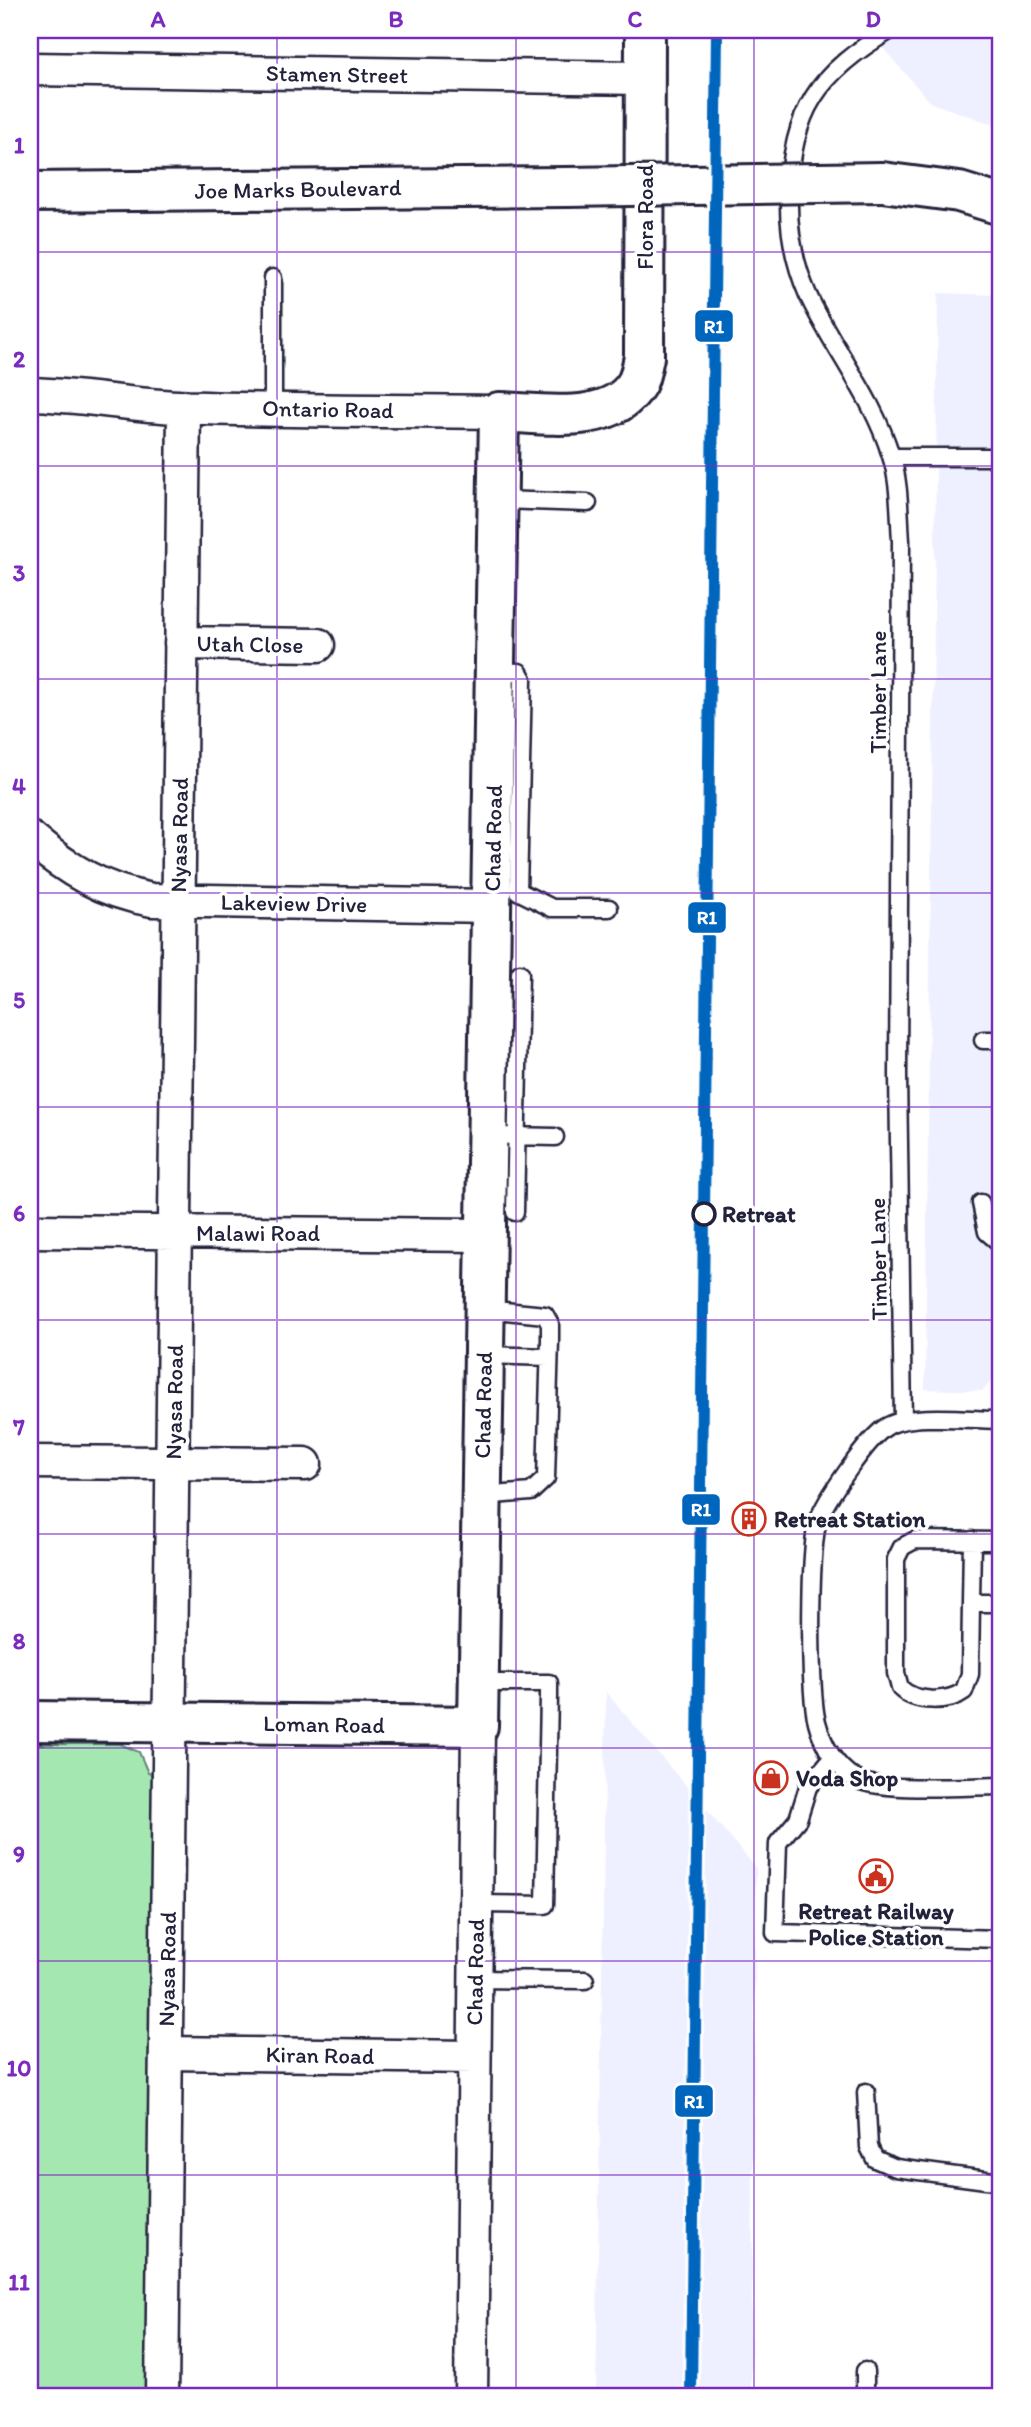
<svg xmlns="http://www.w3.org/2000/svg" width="1031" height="2427" font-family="Itim,sans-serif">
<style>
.built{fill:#eff0ff}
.green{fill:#a5e7b1;stroke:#648476;stroke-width:2}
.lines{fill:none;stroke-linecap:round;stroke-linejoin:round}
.service-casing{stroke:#22223b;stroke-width:21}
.minor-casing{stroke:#22223b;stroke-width:37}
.tertiary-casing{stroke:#22223b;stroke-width:44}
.secondary-casing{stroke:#22223b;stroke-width:44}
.service{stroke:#fff;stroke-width:16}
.minor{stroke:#fff;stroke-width:32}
.tertiary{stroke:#fff;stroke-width:38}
.secondary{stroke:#fff;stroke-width:38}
.secondary-bridge-casing{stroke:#22223b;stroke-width:44;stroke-linecap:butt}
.secondary-bridge{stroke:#fff;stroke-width:38}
.rail-1-casing{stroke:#fff;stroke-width:18}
.rail-1{stroke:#0065bd;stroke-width:12}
.grid{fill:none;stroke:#7b2cbf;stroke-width:2;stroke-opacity:0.55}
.stop-dot{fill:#fff;stroke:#22223b;stroke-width:3.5}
.labels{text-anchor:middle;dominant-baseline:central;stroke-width:7;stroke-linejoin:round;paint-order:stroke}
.street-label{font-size:23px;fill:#22223b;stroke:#fff}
.stop-label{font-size:23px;font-weight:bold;fill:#22223b;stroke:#fff;text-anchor:start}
.poi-label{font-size:23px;font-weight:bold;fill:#22223b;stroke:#fff;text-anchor:start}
.line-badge{stroke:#fff;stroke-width:2.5}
.badge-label{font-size:19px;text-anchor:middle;font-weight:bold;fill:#fff}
.neatline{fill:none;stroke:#7b2cbf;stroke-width:2.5}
.grid-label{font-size:23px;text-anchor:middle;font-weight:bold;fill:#7b2cbf}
</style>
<rect width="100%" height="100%" fill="#fff"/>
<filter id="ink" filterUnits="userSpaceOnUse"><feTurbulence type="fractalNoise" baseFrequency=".0143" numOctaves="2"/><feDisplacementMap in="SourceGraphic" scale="14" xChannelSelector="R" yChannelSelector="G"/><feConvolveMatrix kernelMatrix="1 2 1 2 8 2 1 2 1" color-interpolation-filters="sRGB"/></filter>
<g filter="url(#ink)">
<path class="built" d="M867,30H1001V127L931,103Z
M938,293L1001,295V1355L1000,1374L982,1391L925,1389Z
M606,1692L756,1868L751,2397H596Z"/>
<path class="green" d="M30,1744H120L139,1752L148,1773L156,1774L148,2397H30Z"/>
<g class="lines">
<defs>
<path id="service" d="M891,30C818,72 791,112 789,196C788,231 794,263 808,295C833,349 874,398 891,456C900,483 899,513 901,541L898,1075L903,1420
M273,278V408
M892,457H1001
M498,500L588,503
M495,671L519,672L523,679L518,891L552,908H609
M983,1040H1001
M509,1136L555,1137
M981,1203L987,1232L1001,1244
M515,1212L520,973
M484,1355L549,1357
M1001,1420C973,1420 909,1412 886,1427C868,1438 825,1500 818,1521C809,1547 809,1694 817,1722C823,1745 834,1765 854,1778C878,1793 969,1786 1001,1786
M482,1496L531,1492L546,1478L550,1340V1324L545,1315L485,1309
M1001,1541L915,1540L902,1547L896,1559V1673L900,1688C915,1703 948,1703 964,1691L970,1674L971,1603H1001
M971,1603L972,1540
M832,1758L808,1787L798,1819L778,1843L775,1933L1001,1939
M477,1904L545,1905L549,1695V1683H479
M476,1979L585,1980
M866,2092L869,2147L875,2159L896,2168L1001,2182
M865,2397V2371"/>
<path id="minor" d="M30,69L645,78
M30,394C80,395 128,405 178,407C285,412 393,410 499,412
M181,643L318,645
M30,838C68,870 102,891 152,900L492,906
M30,1231L486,1235
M30,1462L305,1464
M166,2053L474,2057
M162,2397L184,407
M471,2397L478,1726"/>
<path id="tertiary" d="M30,1721L478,1726L499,412C541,413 612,427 637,383C641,375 642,365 644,357L645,30"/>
<path id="secondary" d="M882,182L959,192L1001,205
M30,192L567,187"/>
</defs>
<use href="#service" class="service-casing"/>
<use href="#minor" class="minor-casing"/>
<use href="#tertiary" class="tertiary-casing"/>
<use href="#secondary" class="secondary-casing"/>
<use href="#service" class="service"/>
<use href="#minor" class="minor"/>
<use href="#tertiary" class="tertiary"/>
<use href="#secondary" class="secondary"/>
<defs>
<path id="secondary-bridge" d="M567,187L882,182"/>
</defs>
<use href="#secondary-bridge" class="secondary-bridge-casing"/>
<use href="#secondary-bridge" class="secondary-bridge"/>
<defs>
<path id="rail-1" d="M691,2397L717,30"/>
</defs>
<use href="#rail-1" class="rail-1-casing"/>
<use href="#rail-1" class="rail-1"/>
</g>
</g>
<path class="grid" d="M277,30V2397M516,30V2397M754,30V2397M30,252H1001M30,466H1001M30,679H1001M30,893H1001M30,1107H1001M30,1320H1001M30,1534H1001M30,1748H1001M30,1961H1001M30,2175H1001"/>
<defs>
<symbol id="building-ring" viewBox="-11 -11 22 22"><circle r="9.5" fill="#fff" stroke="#c8321e" stroke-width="1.5"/><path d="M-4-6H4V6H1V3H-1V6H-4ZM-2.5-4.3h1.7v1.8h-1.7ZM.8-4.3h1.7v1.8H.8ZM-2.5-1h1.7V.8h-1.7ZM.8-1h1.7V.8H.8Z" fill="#c8321e"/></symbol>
<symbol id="shop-ring" viewBox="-11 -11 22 22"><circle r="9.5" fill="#fff" stroke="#c8321e" stroke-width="1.5"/><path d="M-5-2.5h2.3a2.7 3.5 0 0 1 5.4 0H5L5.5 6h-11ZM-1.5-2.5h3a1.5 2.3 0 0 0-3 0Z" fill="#c8321e"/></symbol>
<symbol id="civic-ring" viewBox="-11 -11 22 22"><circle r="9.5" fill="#fff" stroke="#c8321e" stroke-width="1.5"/><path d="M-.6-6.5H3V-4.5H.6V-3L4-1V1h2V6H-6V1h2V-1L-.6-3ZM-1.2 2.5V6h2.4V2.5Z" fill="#c8321e"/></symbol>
</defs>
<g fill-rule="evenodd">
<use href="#building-ring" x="730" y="1500" width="38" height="38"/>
<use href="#shop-ring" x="752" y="1759" width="38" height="38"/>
<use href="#civic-ring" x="857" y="1857" width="38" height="38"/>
</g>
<circle class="stop-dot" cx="704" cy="1214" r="11"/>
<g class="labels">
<g class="street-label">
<text transform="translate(337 74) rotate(1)">Stamen Street</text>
<text transform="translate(298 189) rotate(-1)">Joe Marks Boulevard</text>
<text transform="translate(645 217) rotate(-90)">Flora Road</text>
<text transform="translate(328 409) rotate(1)">Ontario Road</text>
<text transform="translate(250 644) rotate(1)">Utah Close</text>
<text transform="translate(878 692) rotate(-90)">Timber Lane</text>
<text transform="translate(179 835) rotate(-89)">Nyasa Road</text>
<text transform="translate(493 838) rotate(-89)">Chad Road</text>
<text transform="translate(294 903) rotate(1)">Lakeview Drive</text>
<text x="258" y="1233">Malawi Road</text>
<text transform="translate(878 1259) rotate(-91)">Timber Lane</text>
<text transform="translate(174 1402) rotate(-89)">Nyasa Road</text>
<text transform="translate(483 1405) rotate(-89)">Chad Road</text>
<text transform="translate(324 1724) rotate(1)">Loman Road</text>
<text transform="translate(167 1969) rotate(-89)">Nyasa Road</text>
<text transform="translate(475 1972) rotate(-89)">Chad Road</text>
<text transform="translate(320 2055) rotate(1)">Kiran Road</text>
</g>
<g class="stop-label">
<text x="722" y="1214">Retreat</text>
</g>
<g class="poi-label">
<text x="774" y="1519">Retreat Station</text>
<text x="796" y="1778">Voda Shop</text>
<text x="876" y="1911" text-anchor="middle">Retreat Railway<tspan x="876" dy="26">Police Station</tspan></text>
</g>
</g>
<g class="line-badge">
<rect x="694" y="309" width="40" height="34" rx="7" fill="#0065bd"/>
<rect x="687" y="901" width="40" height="33" rx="7" fill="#0065bd"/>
<rect x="681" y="1493" width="40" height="33" rx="7" fill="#0065bd"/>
<rect x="674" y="2084" width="40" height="34" rx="7" fill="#0065bd"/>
</g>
<g class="badge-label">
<text x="714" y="333">R1</text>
<text x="707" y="924">R1</text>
<text x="701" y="1516">R1</text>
<text x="694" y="2108">R1</text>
</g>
<rect width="1031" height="2427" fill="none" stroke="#fff" stroke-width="77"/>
<rect x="38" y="38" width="954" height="2350" class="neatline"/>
<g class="grid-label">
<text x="158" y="27">A</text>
<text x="396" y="27">B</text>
<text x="635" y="27">C</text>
<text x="873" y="27">D</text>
<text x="19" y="153">1</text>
<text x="19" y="367">2</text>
<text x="19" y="581">3</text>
<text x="19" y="794">4</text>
<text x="19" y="1008">5</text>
<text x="19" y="1221">6</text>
<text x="19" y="1435">7</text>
<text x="19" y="1649">8</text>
<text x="19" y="1862">9</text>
<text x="19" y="2076">10</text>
<text x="19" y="2290">11</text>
</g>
</svg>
